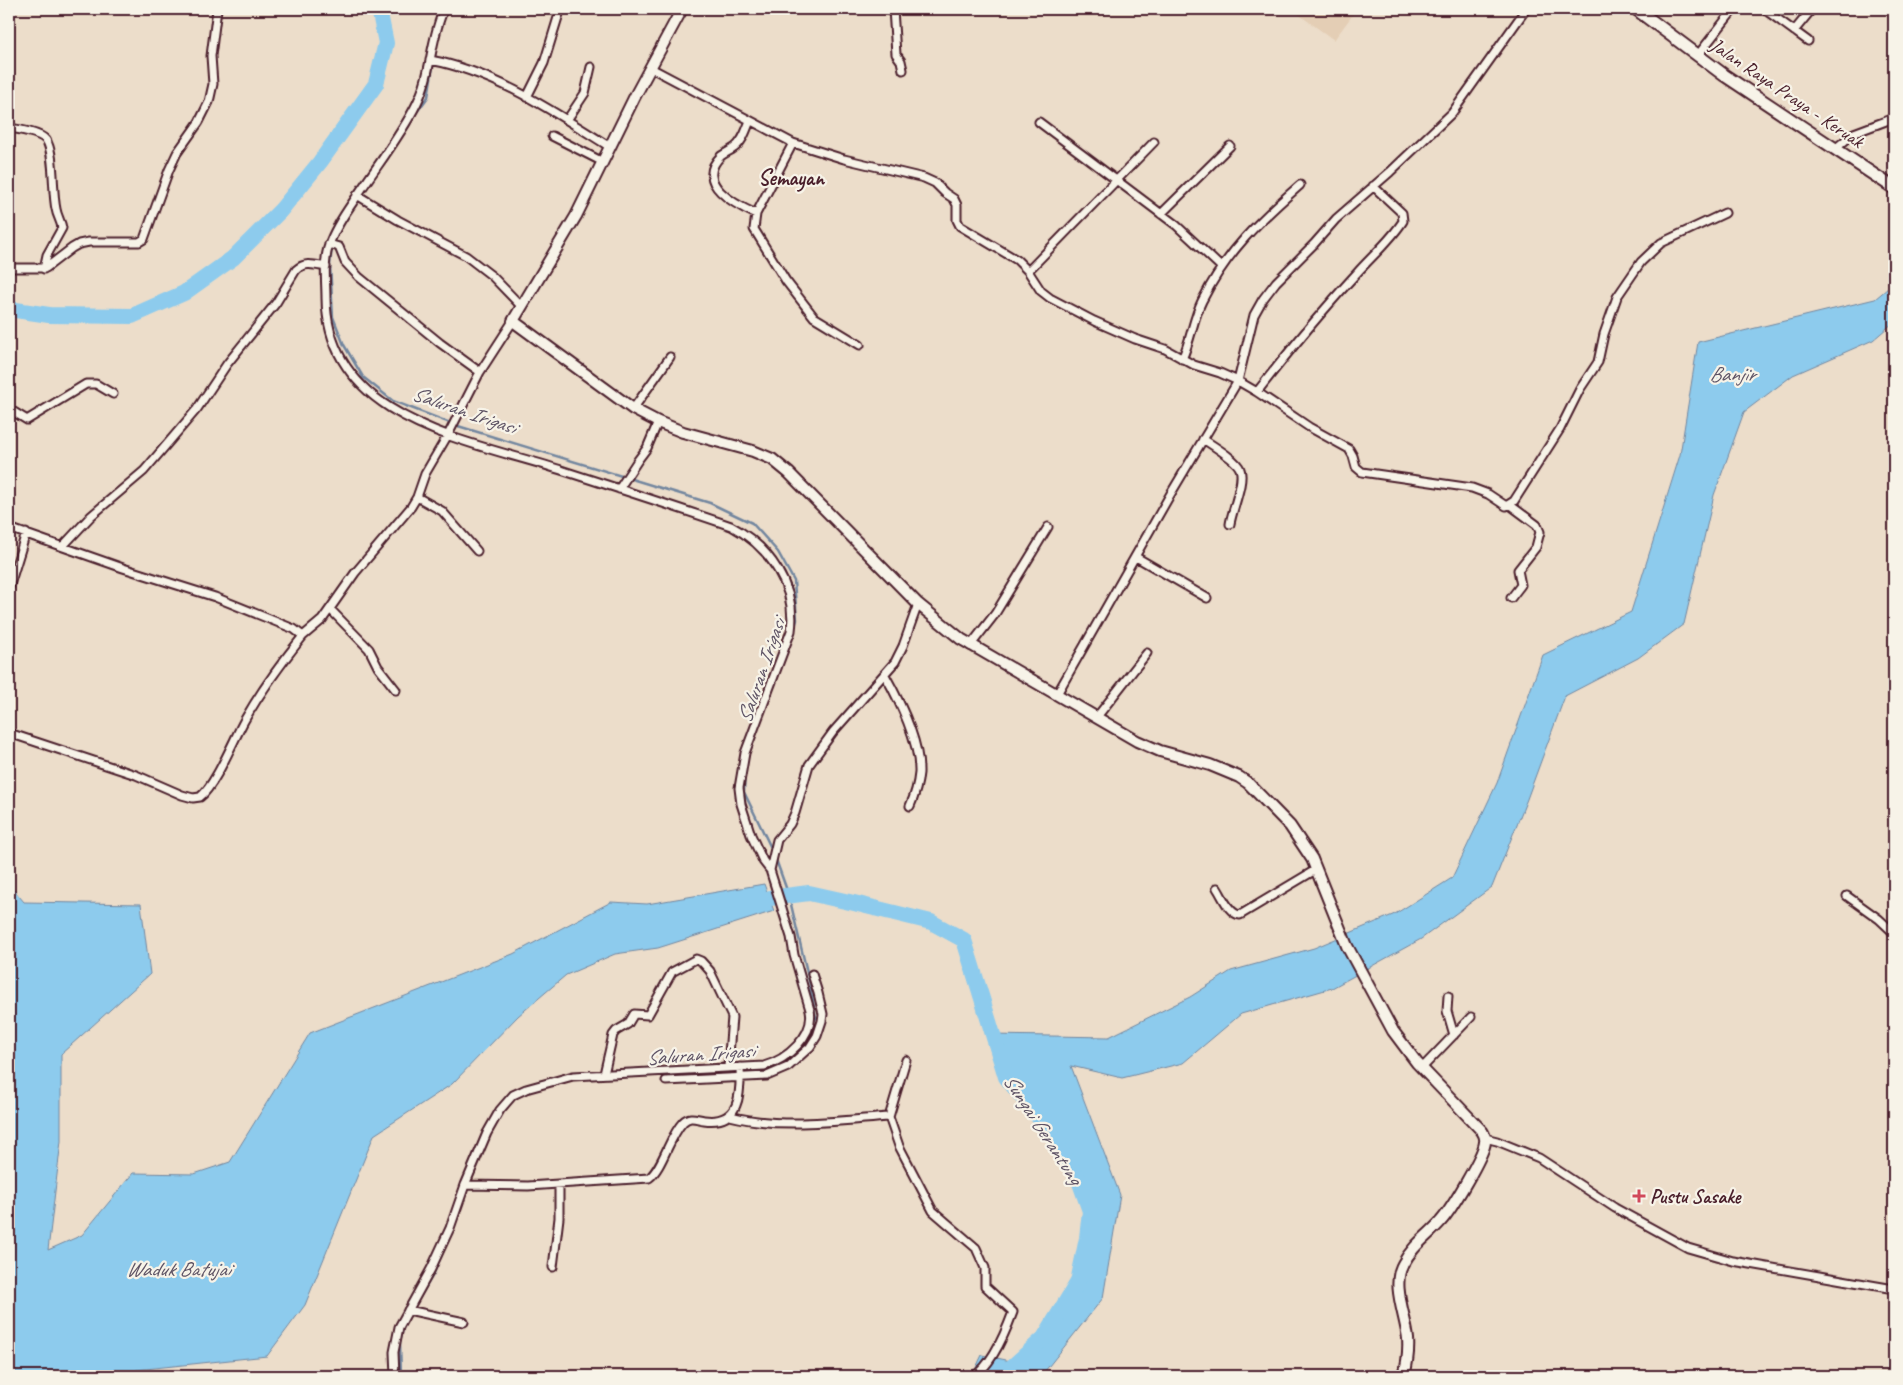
<svg xmlns="http://www.w3.org/2000/svg" width="1903" height="1385" font-family="Caveat,sans-serif">
<style>
.built{fill:#e4ceb5}
.water{fill:#8dcbed;stroke:#72869f}
.lines{fill:none;stroke-linecap:round;stroke-linejoin:round}
.stream{stroke:#72869f;stroke-width:2.5}
.river{stroke:#8dcbed;stroke-width:16}
.street-casing{stroke:#4a1f2b;stroke-width:11}
.secondary-casing{stroke:#4a1f2b;stroke-width:14}
.primary-casing{stroke:#4a1f2b;stroke-width:15}
.street{stroke:#f7f3e8;stroke-width:7}
.secondary{stroke:#f7f3e8;stroke-width:10}
.primary{stroke:#f7f3e8;stroke-width:11}
.poi-dot{fill:#d1495b;stroke:#f7f3e8;stroke-width:2}
.labels{text-anchor:middle;dominant-baseline:central;stroke-width:4.5;stroke-linejoin:round;paint-order:stroke}
.street-label{font-size:20px;fill:#4a1f2b;stroke:#f7f3e8}
.poi-label{font-size:20px;font-weight:bold;fill:#4a1f2b;stroke:#f7f3e8;text-anchor:start}
.water-label{font-size:21px;font-style:italic;fill:#5e5365;stroke:#f7f3e8}
.quarter-label{font-size:22px;font-weight:bold;fill:#4a1f2b;stroke:#f7f3e8}
</style>
<rect width="100%" height="100%" fill="#ecddca"/>
<filter id="ink" filterUnits="userSpaceOnUse"><feTurbulence type="fractalNoise" baseFrequency=".02" numOctaves="2"/><feDisplacementMap in="SourceGraphic" scale="10" xChannelSelector="R" yChannelSelector="G"/><feConvolveMatrix kernelMatrix="1 2 1 2 8 2 1 2 1" color-interpolation-filters="sRGB"/></filter>
<g filter="url(#ink)">
<path class="built" d="M1291,9H1357L1334,40Z"/>
<path class="water" d="M1894,283V322L1873,340L1793,375L1744,412L1714,495L1684,624L1638,658L1565,696L1527,799L1492,887L1421,939L1332,988L1241,1014L1183,1063L1122,1078L1071,1066L1120,1195L1103,1298L1041,1376H972L982,1355L1016,1362L1044,1338L1078,1282L1087,1238L1090,1211L1079,1180L1049,1130L1006,1077L992,1035L1109,1037L1190,997L1231,971L1314,948L1395,914L1452,878L1497,783L1543,655L1631,612L1680,455L1698,342L1875,299Z
M9,884L24,902L141,904L150,974L61,1054V1141L48,1250L82,1235L133,1173L194,1174L230,1162L310,1033L513,954L611,902L647,904L764,884L774,911L658,948L615,954L566,975L518,1016L452,1084L374,1135L305,1305L267,1356L136,1370L130,1376H9Z"/>
<g class="lines">
<path class="stream" d="M411,120L428,97L437,42
M332,247L330,265L333,317L344,345L363,377L393,401L458,426L710,503L752,523L778,552L794,581L797,620L794,630
M775,684L791,640
M748,756L753,740
M745,769L744,792L772,850
M775,857L789,896L810,985L816,1018L813,1023
M413,1309L434,1273L443,1252
M401,1376L400,1342L404,1324"/>
<path class="river" d="M9,309L49,315L132,316L184,293L233,258L281,210L320,162L376,84L386,43L379,9
M770,898L809,893L854,903L931,922L964,940L1006,1077L1049,1130L1079,1180L1090,1211L1087,1238L1078,1282L1044,1338L1002,1376"/>
<defs>
<path id="street" d="M893,9L896,54L901,61L903,70
M1764,9L1808,41
M1794,31L1812,9
M1698,55L1734,9
M430,60C496,72 554,112 610,147
M651,68L793,143L844,159L924,178L935,183L945,193L954,199L957,205V220L960,226L1017,260L1028,271L1041,291L1050,298L1094,321L1135,339L1165,349L1194,365L1220,373L1238,381L1257,392L1309,427L1349,449L1353,456L1356,467L1362,472L1472,488L1488,494L1506,506L1514,501L1560,429L1580,389L1598,362L1604,334L1617,297L1641,262L1661,243L1725,213
M527,97L544,63L559,14
M567,120L585,93L591,67
M750,121C746,130 743,142 734,148C730,151 725,153 721,156C693,183 736,205 756,214
M1039,122L1176,225L1221,267
M9,128C17,129 41,133 46,140C55,153 52,192 56,209C57,216 61,221 62,228L47,255L44,269
M552,136L603,162
M793,143L756,214L754,229L786,281L814,317L860,345
M1835,149L1854,133L1894,118
M357,195L398,220L466,256L492,276L522,307
M1161,214L1230,146
M329,244L339,247L345,262L359,277L440,343L480,372
M9,268H46L72,248L79,244L89,242H139L144,239L169,170L177,153L199,122L209,102L213,84L211,56L217,9
M1028,271L1154,142
M1182,359C1191,340 1193,319 1202,301C1227,251 1259,221 1300,185
M1257,392C1289,351 1322,311 1357,273C1372,256 1391,240 1403,221L1402,213L1373,186
M9,409L27,420L86,384H96L113,394
M633,409L670,357
M1203,439C1212,445 1237,460 1240,469C1245,481 1232,510 1230,524
M619,489L638,460L647,448L658,422
M417,497L442,511L477,551
M1510,505L1537,525L1540,532L1536,547L1518,570L1521,585L1511,598
M9,528L123,568L215,597L294,629L303,636L322,620L355,573L411,507L417,497L425,474L449,433L480,372L513,321
M63,546L91,516L144,471L197,409L227,364L276,303L296,270C305,261 315,265 326,267
M1136,557L1207,598
M9,588L26,533
M330,609L369,649L378,667L396,690
M970,646L995,614L1048,527
M885,675C899,700 920,743 919,773C918,784 915,795 910,806
M1057,694L1170,495L1238,381L1254,315L1263,299L1276,282L1314,244L1336,219L1390,172L1452,113L1526,9
M1096,718L1147,653
M9,733L136,775L182,795L193,798L200,797C215,786 234,739 244,721C261,691 282,662 303,636
M770,870L777,840L790,824L795,813L809,765L833,732L895,662L903,646L918,604
M1217,888C1223,897 1229,914 1240,915L1317,869
M1847,896L1879,919L1894,933
M1448,996L1447,1011L1454,1035
M1422,1068L1471,1017
M604,1074L613,1035L616,1031L628,1024L634,1014L648,1015L672,972L696,959L701,961L710,971L732,1017L728,1067
M666,1081L767,1076L788,1067L810,1047L817,1036L822,1021L823,1014L818,993L812,974
M730,1116C781,1129 836,1121 889,1117L899,1146L933,1211L976,1248L985,1268V1286L1013,1312C1006,1331 992,1365 974,1376
M889,1117L906,1060
M1485,1138L1497,1141L1539,1158L1615,1208L1688,1248L1733,1261L1894,1289
M465,1185L528,1186L649,1178C663,1167 669,1137 683,1122C690,1115 696,1119 704,1120C740,1125 741,1094 740,1067
M553,1267L559,1218V1185
M408,1310L464,1322
M395,1376L394,1352L399,1327L431,1269L450,1228L465,1185L487,1133L500,1110L513,1095L526,1089L573,1076L764,1066C786,1060 815,1036 810,1010L794,955L791,937L770,870L763,861L751,835L741,804L739,788L745,753L791,631C797,587 769,546 731,526C676,507 620,489 564,471C473,441 327,422 326,298C326,281 323,261 329,245C334,230 344,215 353,202C374,169 400,138 417,103C432,73 430,39 444,9"/>
<path id="secondary" d="M682,9L635,96L576,216L513,321L633,409L658,422L683,432L753,451L772,459L789,473L918,604L961,639L1137,741L1160,751L1210,765L1239,777L1248,783L1290,826L1312,859L1347,946L1393,1031L1417,1063L1482,1131C1484,1134 1486,1137 1485,1142C1484,1155 1451,1210 1441,1221C1428,1236 1412,1246 1403,1264C1391,1285 1406,1316 1408,1339C1409,1351 1407,1364 1404,1376"/>
<path id="primary" d="M1636,9L1724,75L1894,188"/>
</defs>
<use href="#street" class="street-casing"/>
<use href="#secondary" class="secondary-casing"/>
<use href="#primary" class="primary-casing"/>
<use href="#street" class="street"/>
<use href="#secondary" class="secondary"/>
<use href="#primary" class="primary"/>
</g>
</g>
<path class="poi-dot" d="M1636.5 1188.5h5v5h5v5h-5v5h-5v-5h-5v-5h5z"/>
<g class="labels">
<g class="street-label">
<text transform="translate(1787 93) rotate(34)">Jalan Raya Praya - Keruak</text>
</g>
<g class="poi-label">
<text x="1650" y="1196">Pustu Sasake</text>
</g>
<g class="water-label">
<text x="1732" y="374">Banjir</text>
<text transform="translate(464 410) rotate(19)">Saluran Irigasi</text>
<text transform="translate(761 671) rotate(-71)">Saluran Irigasi</text>
<text transform="translate(700 1054) rotate(-4)">Saluran Irigasi</text>
<text transform="translate(1043 1129) rotate(57)">Sungai Gerantung</text>
<text x="178" y="1269">Waduk Batujai</text>
</g>
<g class="quarter-label">
<text x="791" y="178">Semayan</text>
</g>
</g>
<rect width="1903" height="1385" fill="none" stroke="#f7f3e8" stroke-width="30"/>
<rect x="15" y="15" width="1873" height="1355" fill="none" stroke="#4a1f2b" stroke-width="2" filter="url(#ink)"/>
</svg>
